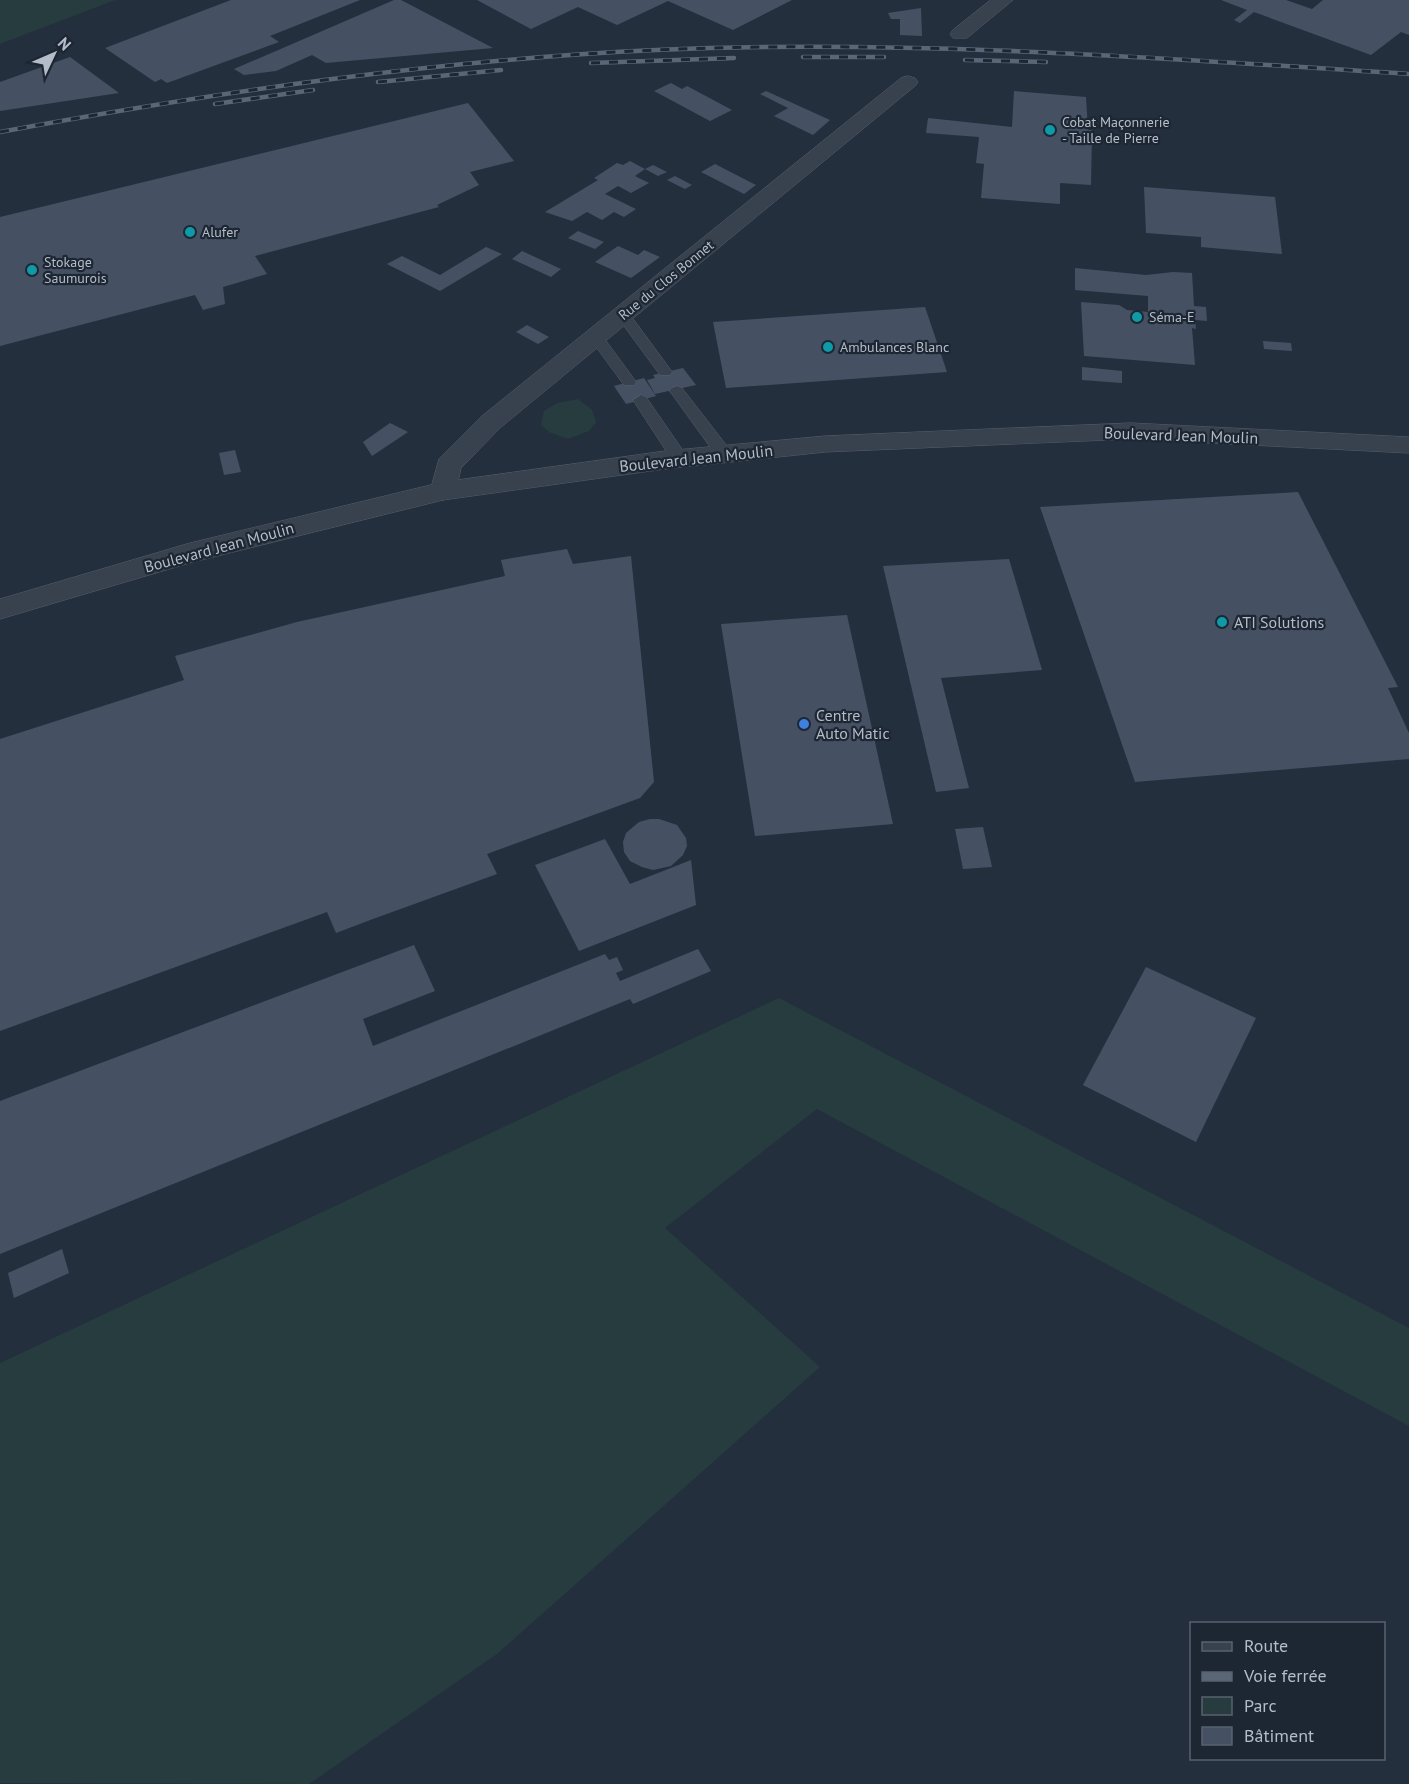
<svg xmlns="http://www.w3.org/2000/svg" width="1409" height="1784" font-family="'PT Sans',sans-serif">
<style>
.green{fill:#263c3f}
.building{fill:#455162}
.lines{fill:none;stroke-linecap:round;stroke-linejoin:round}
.service-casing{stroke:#565f6c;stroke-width:1}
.minor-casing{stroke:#565f6c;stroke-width:1}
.tertiary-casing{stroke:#565f6c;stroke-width:1}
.service{fill:#38414e;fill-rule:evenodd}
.minor{fill:#38414e;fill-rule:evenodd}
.tertiary{fill:#38414e;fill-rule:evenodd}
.rail-casing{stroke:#5a6575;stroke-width:4.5}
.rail{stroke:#1d2633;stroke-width:3;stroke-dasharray:9;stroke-linecap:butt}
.culture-dot{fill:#0f9aa8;stroke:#1d2633;stroke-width:2}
.shop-dot{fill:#3f7fe0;stroke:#1d2633;stroke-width:2}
.labels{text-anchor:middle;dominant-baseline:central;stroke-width:4.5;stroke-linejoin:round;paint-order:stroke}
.far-poi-label{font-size:14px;fill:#b4bcc9;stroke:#1d2633;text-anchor:start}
.far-street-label{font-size:14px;fill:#b4bcc9;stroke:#1d2633}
.street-label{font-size:16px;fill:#b4bcc9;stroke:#1d2633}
.poi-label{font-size:16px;fill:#b4bcc9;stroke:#1d2633;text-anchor:start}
</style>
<rect width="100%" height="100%" fill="#242f3e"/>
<path class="green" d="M0,0H115L0,44Z
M578,399L592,410L596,422L589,431L568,439L549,432L541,425L544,411L557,403Z
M779,998L1409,1328V1426L817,1109L665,1228L820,1367L497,1654L309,1784L0,1783V1363Z"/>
<path class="building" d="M231,0H360L270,36L279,42L167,83L161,79L155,82L105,48Z
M394,0H401L493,48L326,63L312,55L276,71L244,75L234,69Z
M477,0H792L733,30L668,1L617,25L578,7L531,29Z
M1221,0H1286L1312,9L1323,0H1409V35L1401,32L1371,55L1254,12L1240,23L1234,20L1247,10Z
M921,8L922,36L900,35V19H891L888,13Z
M70,57L119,93L0,111V82Z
M671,83L682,89L687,86L732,110L710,121L654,91Z
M766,91L830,120L813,135L774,116L788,108L760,94Z
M1014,91L1086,97L1088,130H1092L1091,185L1060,183V204L981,198L984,164L976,163L979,137L926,133L928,118L1012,127Z
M468,103L514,161L470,172L479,185L437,205L439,207L255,256L267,274L223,287L225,304L203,310L195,295L0,346V217Z
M630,161L645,169L635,176L649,183L631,193L618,186L605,194L636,209L624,217L614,212L602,220L587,212L572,221L545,212L598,180L594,178L617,163L623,165Z
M715,164L754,184L756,185L744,194L701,172Z
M653,165L667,172L658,176L645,169Z
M675,176L692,185L685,189L667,180Z
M1144,187L1275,197L1282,254L1201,247V237L1146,233Z
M578,231L604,242L595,249L568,238Z
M618,246L638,255L644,250L660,257L631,278L595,262Z
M486,247L502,254L440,291L387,264L402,256L440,275Z
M522,251L561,269L551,277L512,259Z
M1075,268L1146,275L1173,272L1192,273L1194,306L1206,307L1207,321L1195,320L1196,329L1192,328L1195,365L1084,356L1081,302L1119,305L1127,310L1148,312V296L1075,290Z
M925,307L947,372L726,388L713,322Z
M527,325L549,337L538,344L516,332Z
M1263,341L1291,343L1292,351L1264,349Z
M1082,367L1122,371V383L1082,380Z
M683,368L696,385L655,394L647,380L655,378L653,375Z
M644,378L656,396L626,404L614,386Z
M390,423L408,432L372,456L363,442Z
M235,450L241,472L224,475L219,453Z
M1298,492L1398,687L1388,688L1409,733V759L1135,782L1040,507Z
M567,549L573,564L631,556L654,782L640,798L487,854L497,874L373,919L336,933L327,912L0,1031V739L184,680L175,656L297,622L505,576L501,560Z
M1009,559L1042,670L941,678L969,788L936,792L883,566Z
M847,615L893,824L755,836L721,624Z
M650,819H659L677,825L686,838L687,846L683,855L671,866L653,870L642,867L630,861L624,852L623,842L626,833L639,822Z
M983,827L992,867L963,869L955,829Z
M605,839L630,884L691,860L696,905L579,951L535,865Z
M414,945L435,991L363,1019L373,1046L605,954L609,960L617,957L623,970L616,973L620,981L698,949L711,971L633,1004L630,999L0,1254V1101Z
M1146,967L1256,1018L1196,1142L1083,1085Z
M62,1249L69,1273L14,1298L8,1273Z"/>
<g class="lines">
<defs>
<path id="service" d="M623,311L628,312L670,369L672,372L670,375H660L616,315Z
M596,333L601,334L634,379L636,382L634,385H624L591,340L589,337Z
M677,386L682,388L730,450L732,454L730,458H718L672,394L669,391L672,388Z
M641,395L646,397L686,455L688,459L686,463H674L633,400Z"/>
<path id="minor" d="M991,0H1013L967,38H953L950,34L953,30Z
M908,76L915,78L918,82L915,86L500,428L461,468L456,491L453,497L443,500L433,497L430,491L439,459L482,416L901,78Z"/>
<path id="tertiary" d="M1131,423L1409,437V453L1131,439L825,452L665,469L443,500L193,562L0,619V599L190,543L443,482L665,451L825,436Z"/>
</defs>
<use href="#service" class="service-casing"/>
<use href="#minor" class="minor-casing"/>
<use href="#tertiary" class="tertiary-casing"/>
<use href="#service" class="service"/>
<use href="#minor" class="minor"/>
<use href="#tertiary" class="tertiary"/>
<defs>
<path id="rail" d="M803,57H884
M965,60L1046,62
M591,63L734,58
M378,82L501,70
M215,104L313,90
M0,132C217,92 435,60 656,50C907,39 1158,58 1409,74"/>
</defs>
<use href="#rail" class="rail-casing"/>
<use href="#rail" class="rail"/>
</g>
<g class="culture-dot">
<circle cx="1050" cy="130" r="6"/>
<circle cx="190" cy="232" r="6"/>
<circle cx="32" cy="270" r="6"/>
<circle cx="1137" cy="317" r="6"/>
<circle cx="828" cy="347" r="6"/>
<circle cx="1222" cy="622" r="6"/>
</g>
<circle class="shop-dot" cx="804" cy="724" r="6"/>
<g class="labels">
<g class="far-poi-label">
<text x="1062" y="122">Cobat Maçonnerie<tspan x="1062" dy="16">- Taille de Pierre</tspan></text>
<text x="202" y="232">Alufer</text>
<text x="44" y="262">Stokage<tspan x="44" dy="16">Saumurois</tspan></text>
<text x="1149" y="317">Séma-E</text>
<text x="840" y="347">Ambulances Blanc</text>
</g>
<g class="far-street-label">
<text transform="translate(666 280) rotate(-39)">Rue du Clos Bonnet</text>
</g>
<g class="street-label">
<text transform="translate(1181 435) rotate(2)">Boulevard Jean Moulin</text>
<text transform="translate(696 458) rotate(-6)">Boulevard Jean Moulin</text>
<text transform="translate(219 547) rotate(-15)">Boulevard Jean Moulin</text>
</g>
<g class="poi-label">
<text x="1234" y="622">ATI Solutions</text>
<text x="816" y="715">Centre<tspan x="816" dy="18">Auto Matic</tspan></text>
</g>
</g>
<rect x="1190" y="1622" width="195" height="138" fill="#1d2633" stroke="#59626f" stroke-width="1.5"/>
<rect x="1202" y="1642" width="30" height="9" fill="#38414e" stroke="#59626f" stroke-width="1.5"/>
<text x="1244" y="1652" font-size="18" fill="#b4bcc9">Route</text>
<rect x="1202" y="1672" width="30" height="9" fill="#5a6575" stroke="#59626f" stroke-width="1.5"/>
<text x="1244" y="1682" font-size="18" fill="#b4bcc9">Voie ferrée</text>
<rect x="1202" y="1697" width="30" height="18" fill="#263c3f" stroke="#59626f" stroke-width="1.5"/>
<text x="1244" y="1712" font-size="18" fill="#b4bcc9">Parc</text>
<rect x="1202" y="1727" width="30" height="18" fill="#455162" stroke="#59626f" stroke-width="1.5"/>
<text x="1244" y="1742" font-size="18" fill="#b4bcc9">Bâtiment</text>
<g transform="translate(54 54) rotate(46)" stroke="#1d2633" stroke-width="4.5" paint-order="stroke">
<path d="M0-4.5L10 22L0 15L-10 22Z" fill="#b4bcc9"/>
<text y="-9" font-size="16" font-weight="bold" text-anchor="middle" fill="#b4bcc9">N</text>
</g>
</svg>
